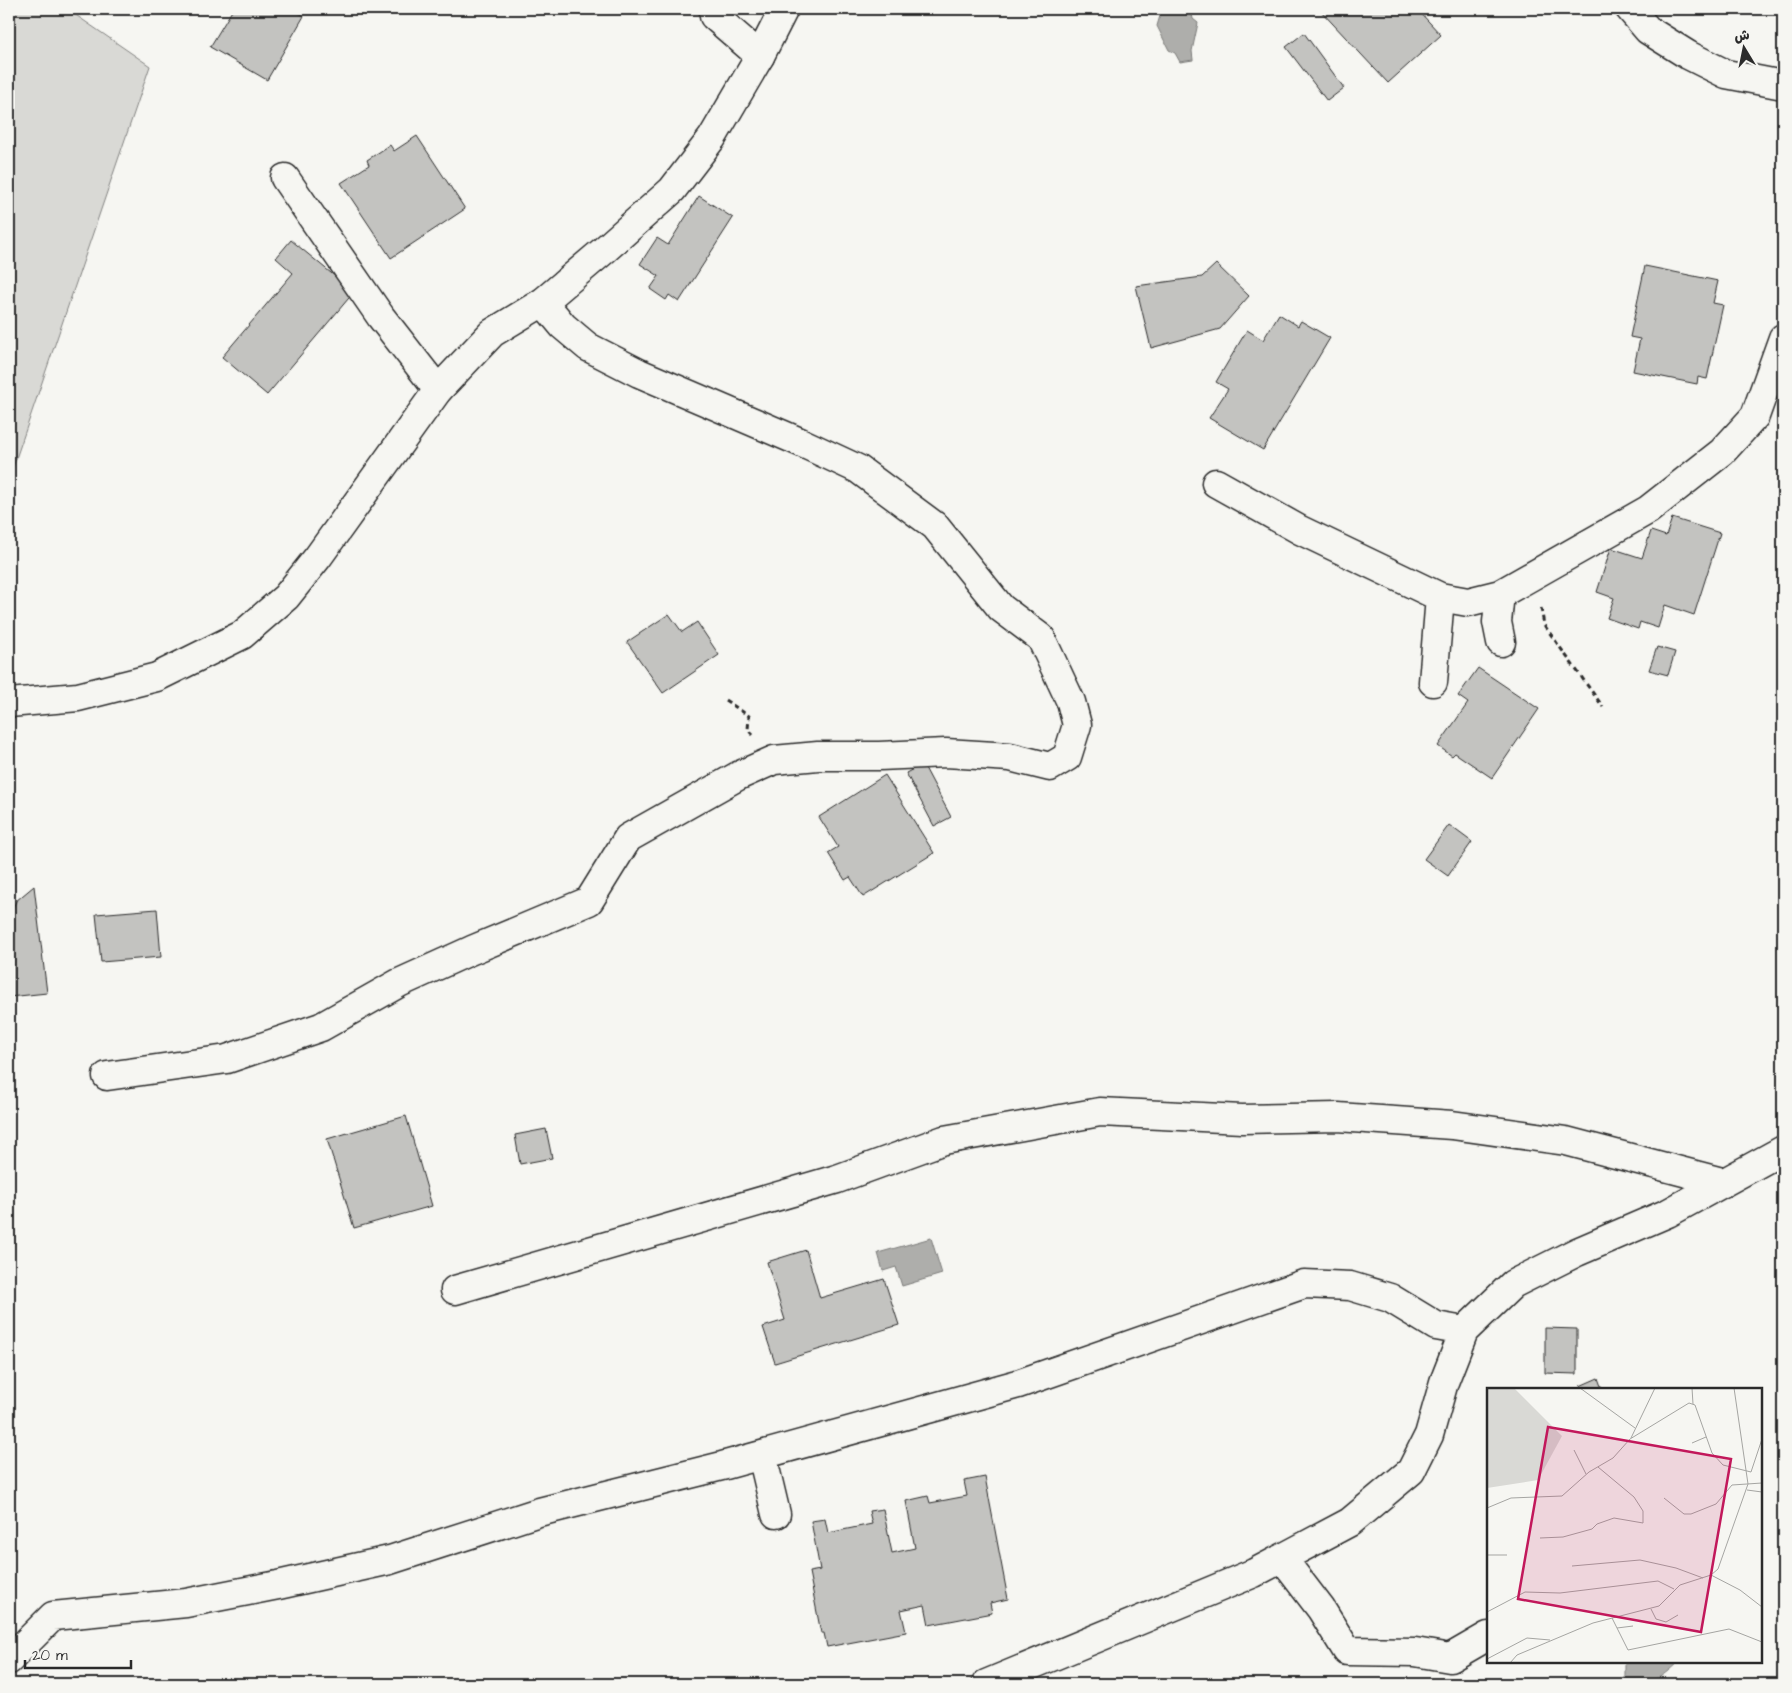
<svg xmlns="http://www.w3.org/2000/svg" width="1792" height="1693" font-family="'Architects Daughter','Playpen Sans Arabic',sans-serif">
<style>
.green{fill:#d9d9d5;stroke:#828280}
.water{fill:#aeaeab;stroke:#7a7a78}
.building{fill:#c3c3c0;stroke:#2b2b2b}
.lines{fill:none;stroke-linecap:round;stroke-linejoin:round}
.minor-casing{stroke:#2b2b2b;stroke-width:31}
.major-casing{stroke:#2b2b2b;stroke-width:31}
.path{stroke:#2b2b2b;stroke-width:3;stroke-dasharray:5 4;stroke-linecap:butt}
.minor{stroke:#f6f6f2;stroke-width:28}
.major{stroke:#f6f6f2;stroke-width:28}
.inset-road{fill:none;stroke:#a5a5a2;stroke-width:1}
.view{fill:#c2185b;fill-opacity:0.15;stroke:#c2185b;stroke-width:2.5}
.inset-edge{fill:none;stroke:#2b2b2b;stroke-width:2.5}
</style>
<rect width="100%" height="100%" fill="#f6f6f2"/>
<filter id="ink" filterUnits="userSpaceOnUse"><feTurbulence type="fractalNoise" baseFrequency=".02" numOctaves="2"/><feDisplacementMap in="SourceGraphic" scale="10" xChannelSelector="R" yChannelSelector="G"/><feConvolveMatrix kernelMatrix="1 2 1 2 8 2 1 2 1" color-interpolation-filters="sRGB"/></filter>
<g filter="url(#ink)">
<path class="green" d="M9,9H67L150,66L9,479Z"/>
<path class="water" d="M1162,9H1191L1193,19L1198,23L1192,51L1193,60L1180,62L1175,53L1169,50L1157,26Z
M931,1238L942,1274L902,1286L896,1267L883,1271L878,1253Z
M1625,1662H1678C1659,1680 1651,1684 1625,1684Z"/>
<path class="building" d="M233,9H292L304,16L267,80L210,47Z
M1319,9H1417L1441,35L1388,83Z
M1304,33L1344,88L1327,101L1286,47Z
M417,136L465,209L391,258L341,183L369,165L367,160L390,145L394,151Z
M699,196L733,218L679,302L669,295L666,300L650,289L659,276L640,264L657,238L668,245Z
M291,240L354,292L267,395L222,357L293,273L276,258Z
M1216,264L1249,296L1220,329L1151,348L1136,286L1202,277Z
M1645,266L1718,281L1713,303L1723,305L1707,379L1698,377L1697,384L1633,371L1640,339L1630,337Z
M1279,314L1298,326L1301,321L1330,338L1263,450L1209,418L1228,389L1216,382L1247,330L1263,340Z
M1672,518L1720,533L1694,615L1665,605L1658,628L1640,622L1638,629L1607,618L1614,598L1597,592L1611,548L1642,558L1651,531L1666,536Z
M669,614L682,632L697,622L719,655L663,693L627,642Z
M1657,647L1675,652L1668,675L1649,670Z
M1478,668L1539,709L1492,778L1455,753L1452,756L1438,746L1468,703L1458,696Z
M923,764L951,817L934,826L906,773Z
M885,775L934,853L863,897L850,877L845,880L828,853L838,847L819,817Z
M1449,825L1472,842L1448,876L1424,859Z
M34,886L47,993L9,997V917L16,901Z
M157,909L161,957L101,962L96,914Z
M406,1116L432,1206L354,1228L327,1139Z
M546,1129L552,1158L520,1164L515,1135Z
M806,1250L820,1298L884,1279L899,1325L775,1363L763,1327L785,1320L767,1262Z
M1545,1328L1577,1329V1374L1545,1373Z
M1598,1378L1602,1389H1582L1580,1386Z
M985,1477L1008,1599L990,1603L992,1613L929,1625L925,1605L901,1610L906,1632L827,1647L824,1633H821L809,1572L820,1570L811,1521L825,1519L828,1533L872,1524L869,1511L883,1509L892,1553L915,1548L906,1501L928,1496L930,1503L967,1496L964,1481Z"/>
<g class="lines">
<defs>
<path id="minor" d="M714,16L760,56
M285,178L381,317L438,390
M1216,483L1300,530L1440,597L1468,602L1500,594L1648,510L1722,452L1755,416L1783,338
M1500,594L1497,622L1501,642
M1433,682L1440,597
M107,1076L227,1059L321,1027L399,983L472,950L589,901L628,838L738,776L774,760L818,756H879L946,753L1010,757L1050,767L1067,757L1077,725L1071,702L1041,638L1001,608L935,526L858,469L800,442L639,373L588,347L563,326L543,302
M455,1290L837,1179L944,1140L1100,1112L1242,1119L1338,1117L1452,1125L1566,1141L1722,1182
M762,1455L776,1514
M1282,1558L1321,1609L1347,1651L1415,1652L1450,1658L1488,1636
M9,1660L53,1616L186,1603L278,1585L390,1560L539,1512L722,1466L1018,1384L1304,1284L1350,1286L1390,1298L1436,1326L1464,1331
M986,1684L1254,1573L1350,1522L1411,1471L1429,1435L1444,1382L1464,1331L1513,1284L1577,1252L1668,1213L1783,1150"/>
<path id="major" d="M1630,9L1648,30L1688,55L1726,74L1783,85
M9,703L78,697L157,677L242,635L286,597L318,557L438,390L492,333L543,302L602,252L672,190L712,138L760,56L784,9"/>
</defs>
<use href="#minor" class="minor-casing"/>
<use href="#major" class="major-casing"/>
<path class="path" d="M1541,608L1544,625L1603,707
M725,700L749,716L748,730L753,735"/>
<use href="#minor" class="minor"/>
<use href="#major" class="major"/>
</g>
</g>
<g transform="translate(1487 1388)">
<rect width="275" height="275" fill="#f6f6f2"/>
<path d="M0,0H27L75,48L51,92L0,100Z" fill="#d9d9d5"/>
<path class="inset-road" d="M93,0L148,40M205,0L206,16M144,50L168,0M205,55L219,49M87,62L99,86M260,102L275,104M177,110L197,126H204L229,116L245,97L275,95M0,120L24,110L75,108L102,84L126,70L143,51L202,15L208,17L225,65L236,77L264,84L275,51M53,150L76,149L105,141L110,136L127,130L156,135V123L147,109L111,79M0,167H20M85,178L153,172L189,180L216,190M224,187L253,202L275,219M164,221L169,231L179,234L191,227M0,224L38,204L73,205L171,193L187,201M125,230L141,262L242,241L275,254M130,240L146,238M0,271L40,250L63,252M23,275L30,267L106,235L172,218L193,197L224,187L231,181L261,96L247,0"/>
<path class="view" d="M61,39L244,71L214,244L31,211Z"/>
<rect width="275" height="275" class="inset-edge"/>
</g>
<rect width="1792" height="1693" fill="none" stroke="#f6f6f2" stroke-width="30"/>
<rect x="15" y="15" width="1762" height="1663" fill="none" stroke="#2b2b2b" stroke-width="2" filter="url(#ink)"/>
<g transform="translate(1744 48) rotate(350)" stroke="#f6f6f2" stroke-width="4" paint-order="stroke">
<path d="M0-4L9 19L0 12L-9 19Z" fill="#2b2b2b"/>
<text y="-8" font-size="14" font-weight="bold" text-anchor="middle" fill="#2b2b2b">ش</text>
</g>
<path d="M25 1660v8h106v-8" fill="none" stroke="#2b2b2b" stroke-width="2.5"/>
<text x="32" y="1660" font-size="15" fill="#2b2b2b" stroke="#f6f6f2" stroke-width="4" paint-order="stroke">20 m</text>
</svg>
